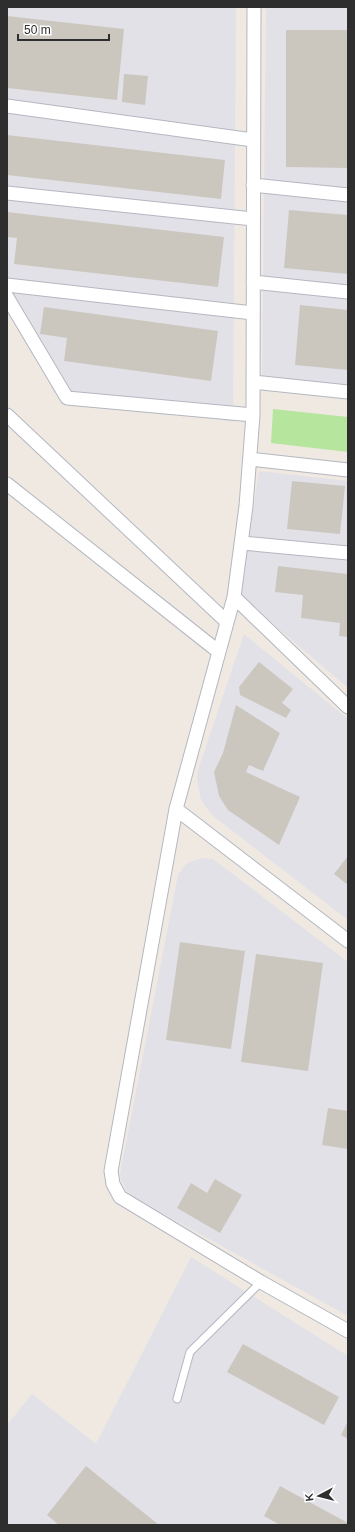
<svg xmlns="http://www.w3.org/2000/svg" width="355" height="1532" font-family="Arial,sans-serif">
<style>
.industrial{fill:#e3e1e8}
.green{fill:#b6e59e}
.building{fill:#cbc7bf}
.lines{fill:none;stroke-linecap:round;stroke-linejoin:round}
.lane-casing{stroke:#b4b7c1;stroke-width:9}
.street-casing{stroke:#b4b7c1;stroke-width:15}
.lane{stroke:#fff;stroke-width:7}
.street{stroke:#fff;stroke-width:13}
</style>
<rect width="100%" height="100%" fill="#efe9e1"/>
<path class="industrial" d="M7,7H236L233,422L54,393L7,296Z
M245,7H348V388L262,377L266,9Z
M259,471L348,481V688L240,596Z
M244,634L348,719V920L212,815L203,803L200,796L197,779L198,770Z
M202,858L213,859L348,962V1316L133,1197L126,1190L121,1180L120,1174L178,875L185,865L190,862Z
M191,1257L348,1356V1525H7V1425L32,1394L96,1444Z"/>
<path class="green" d="M273,409L348,417V452L271,443Z"/>
<path class="building" d="M7,16L124,29L117,100L7,88Z
M286,30H348V168L286,167Z
M124,74L148,76L145,105L122,102Z
M7,135L225,160L221,199L7,175Z
M289,210L348,215V274L284,268Z
M7,212L224,237L218,287L14,264L17,238L7,237Z
M300,305L348,310V370L295,365Z
M44,307L218,331L211,381L64,361L67,338L40,334Z
M292,481L345,486L340,534L287,529Z
M278,566L348,574V637L339,636L340,623L301,618L303,595L275,592Z
M259,662L293,689L282,703L291,710L286,718L240,695L239,687Z
M236,705L280,733L263,771L249,765L246,772L300,797L279,845L228,810L219,796L214,772L223,753Z
M348,856V885L334,874Z
M180,942L245,951L231,1049L166,1040Z
M256,954L323,963L308,1071L241,1062Z
M328,1108L348,1111V1149L322,1145Z
M215,1179L242,1195L220,1233L177,1208L191,1183L207,1193Z
M243,1344L339,1397L324,1425L227,1372Z
M348,1421V1439L341,1435Z
M86,1466L159,1525H59L47,1515Z
M280,1486L348,1523V1525H280L264,1516Z"/>
<g class="lines">
<defs>
<path id="lane" d="M177,1399L190,1352L261,1282"/>
<path id="street" d="M254,7L253,415L246,506L234,597L176,809L111,1171L113,1184L120,1197L261,1282L348,1331
M7,106L253,140
M253,185L348,195
M7,193L253,219
M253,282L348,292
M7,285L253,313
M7,297L67,398L253,415
M253,382L348,392
M7,415L227,622
M250,459L348,470
M7,484L219,652
M242,543L348,553
M234,597L348,707
M176,809L348,941"/>
</defs>
<use href="#lane" class="lane-casing"/>
<use href="#street" class="street-casing"/>
<use href="#lane" class="lane"/>
<use href="#street" class="street"/>
</g>
<rect width="355" height="1532" fill="none" stroke="#2e2e2e" stroke-width="16"/>
<g transform="translate(319 1496) rotate(263)" stroke="#ffffff" stroke-width="3" paint-order="stroke">
<path d="M0-3L7 15L0 10L-7 15Z" fill="#2e2e2e"/>
<text y="-6" font-size="11" font-weight="bold" text-anchor="middle" fill="#2e2e2e">K</text>
</g>
<path d="M18 34v6h91v-6" fill="none" stroke="#2e2e2e" stroke-width="2"/>
<text x="24" y="34" font-size="12" fill="#2e2e2e" stroke="#ffffff" stroke-width="3" paint-order="stroke">50 m</text>
</svg>
